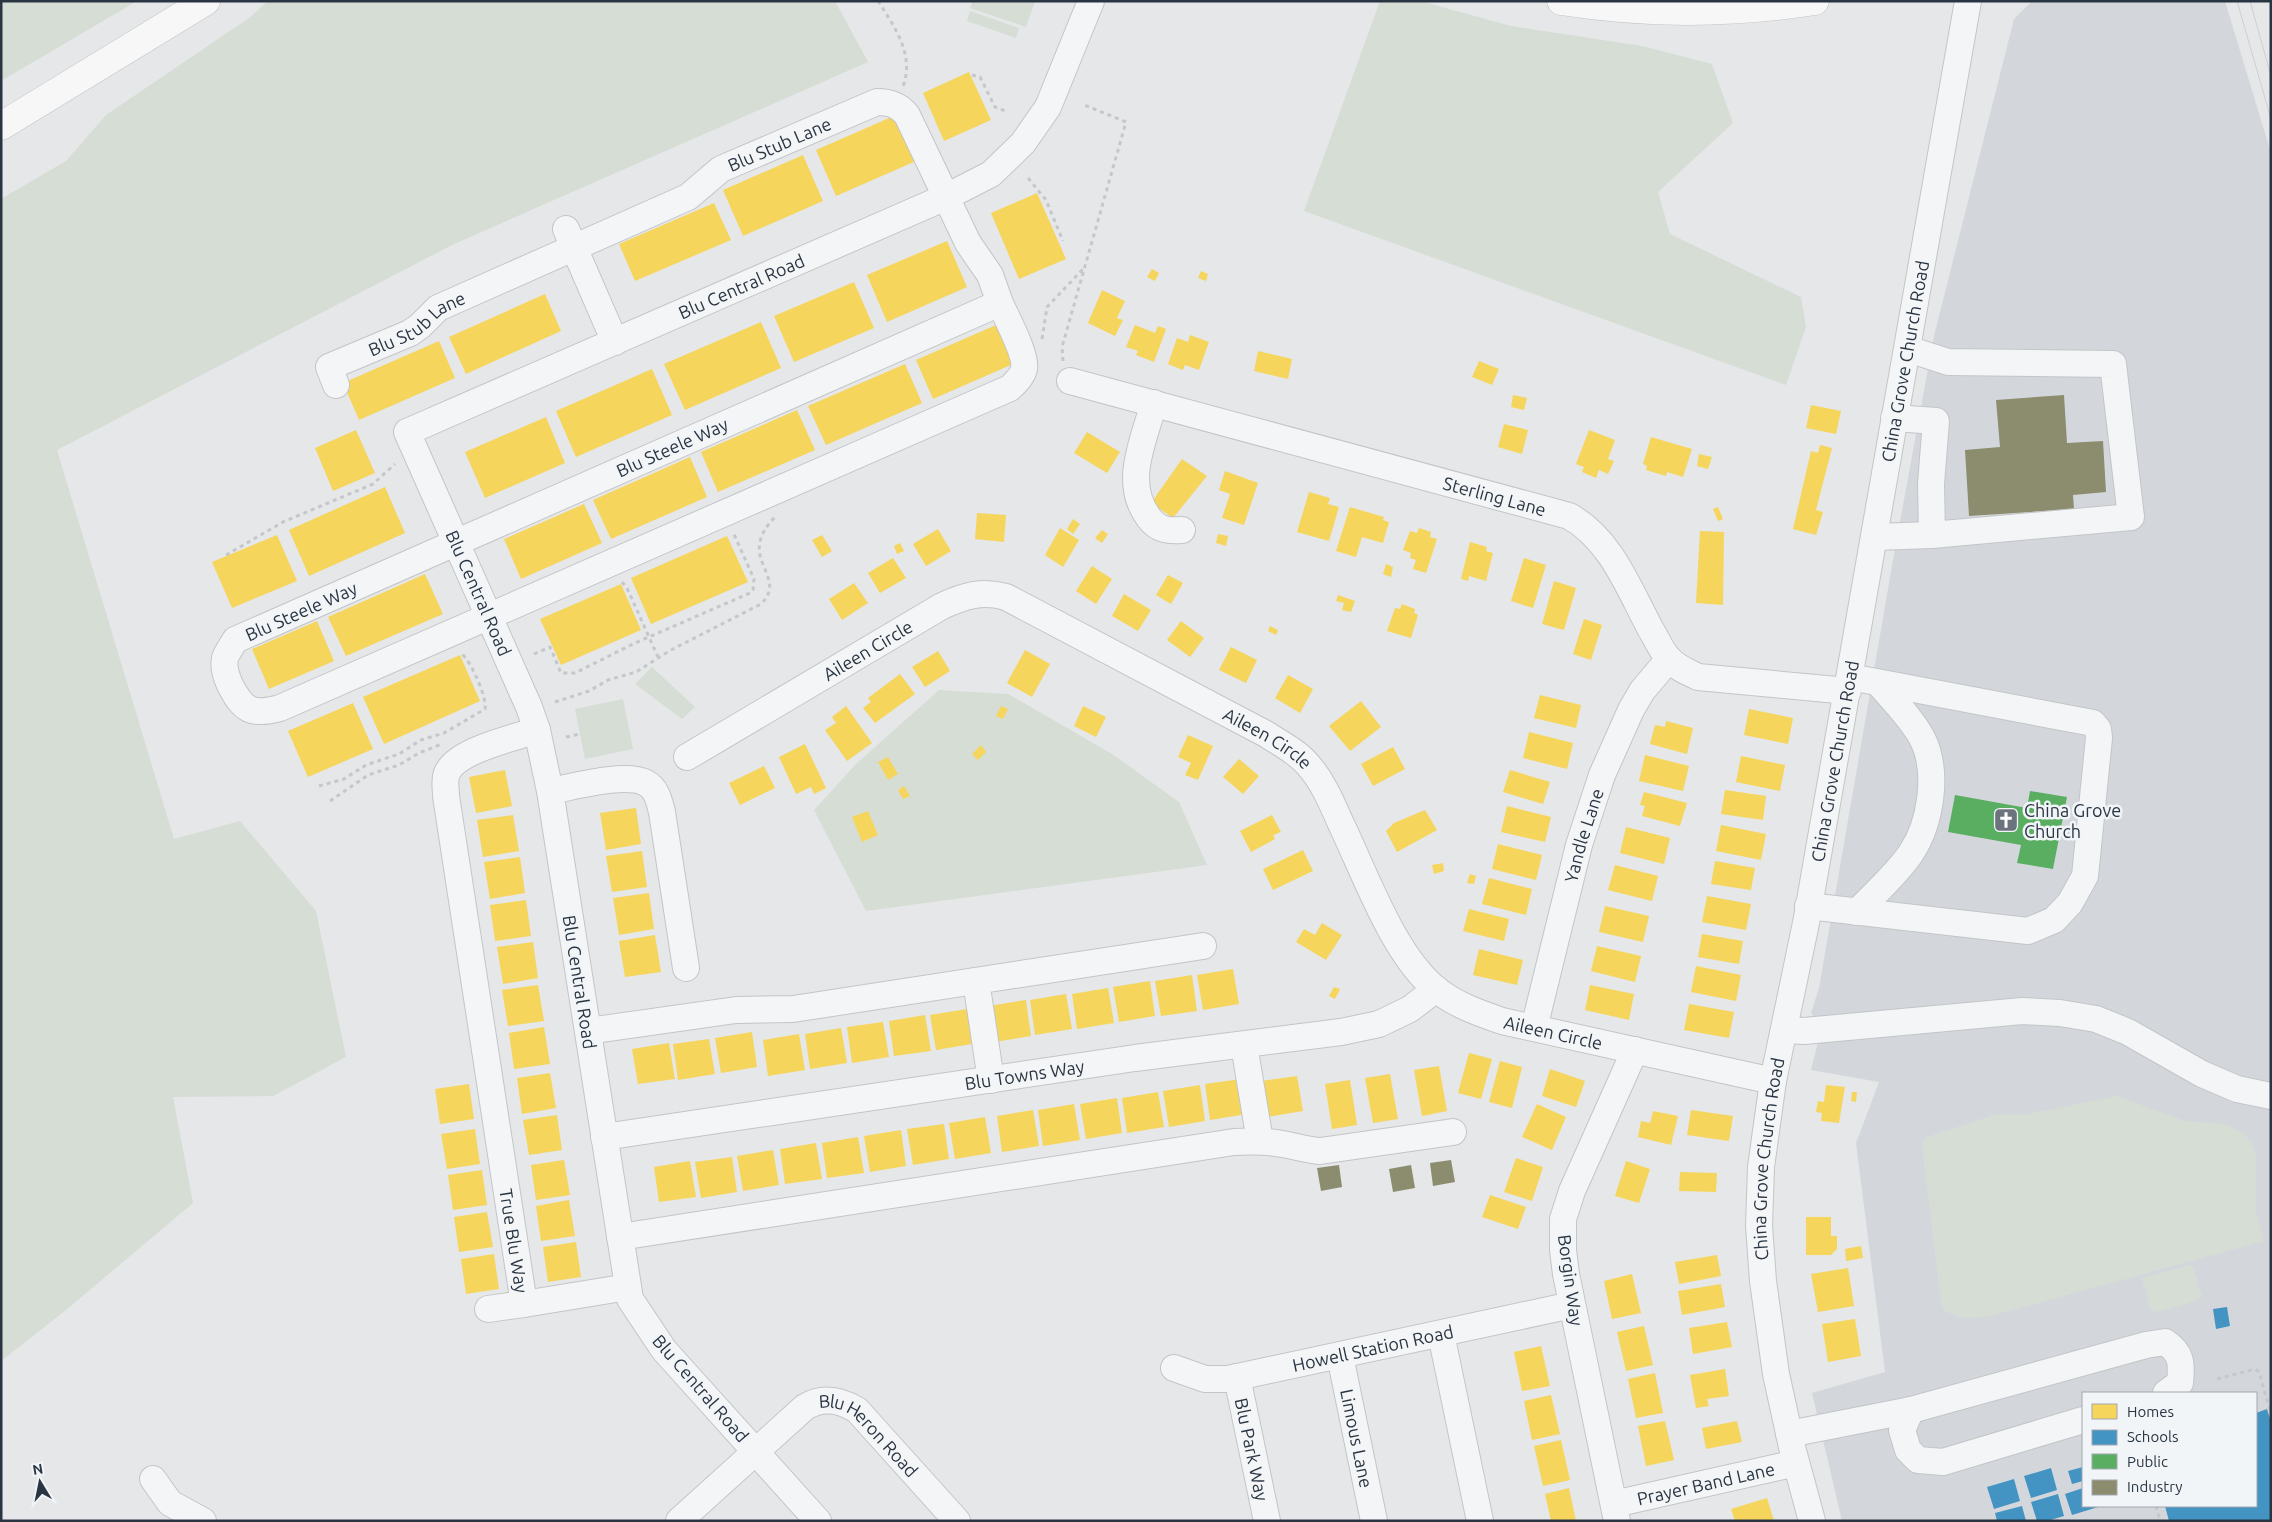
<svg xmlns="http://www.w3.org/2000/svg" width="2272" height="1522" font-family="Ubuntu,sans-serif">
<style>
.built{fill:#d3d7dc;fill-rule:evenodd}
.green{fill:#d6ddd5}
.homes{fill:#f6d55c}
.schools{fill:#4393c3}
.public{fill:#5aae61}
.industry{fill:#8c8c6e}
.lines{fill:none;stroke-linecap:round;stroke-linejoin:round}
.minor-casing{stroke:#c3c5c7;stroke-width:28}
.major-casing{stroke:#c1c4c7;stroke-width:29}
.path{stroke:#c5c8cb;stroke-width:3;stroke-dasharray:4 4;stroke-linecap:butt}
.minor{stroke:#f3f5f6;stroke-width:26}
.major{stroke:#f7f7f7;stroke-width:28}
.tram{stroke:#cdcfd1;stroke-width:1}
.labels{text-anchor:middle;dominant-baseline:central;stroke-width:5;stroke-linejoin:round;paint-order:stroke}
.street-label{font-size:18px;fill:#2a3543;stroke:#f2f5f8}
.poi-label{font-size:18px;fill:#2a3543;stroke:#f2f5f8;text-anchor:start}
</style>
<rect width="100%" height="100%" fill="#e5e7e9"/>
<path class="built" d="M2032,1H2225L2271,153V1521H1842L1812,1393L1885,1372L1856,1143L1879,1082L1811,1070L1822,1026L1811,1013L1819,988L1893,560L1934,336L2014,19ZM2083,1393H2256V1506H2083Z"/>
<path class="green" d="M1,1H137L1,81Z
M268,1H835L868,62L452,245L57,450L174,839L240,821L316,911L346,1057L273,1096L173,1097L193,1203L66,1310L1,1361V199L66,161L106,115L249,18Z
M973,1H1035L1026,27L970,8Z
M1380,1H1420L1511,26L1642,46L1712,64L1733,123L1658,192L1670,234L1801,297L1806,327L1786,385L1304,211Z
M970,11L1019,28L1016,38L967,21Z
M652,667L695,707L682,719L635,684Z
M939,690L1008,694L1112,754L1179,802L1207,865L866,911L814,810L857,763Z
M623,699L633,749L585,759L575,709Z
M2117,1096L2185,1121L2225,1124L2242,1132L2252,1143L2256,1155V1211L2264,1241L1991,1316L1962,1318L1945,1311L1941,1304L1922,1144L1924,1138L1994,1115H2023Z
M2190,1265L2193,1267L2202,1296L2199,1300L2157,1312L2150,1309L2142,1278Z"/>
<path class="homes" d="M969,72L991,120L944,141L923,93Z
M896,115L916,161L836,196L816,150Z
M803,155L823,201L743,236L723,190Z
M1037,193L1066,259L1019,279L991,213Z
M714,203L731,240L635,281L619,244Z
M947,241L967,287L887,322L867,275Z
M1152,269L1159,273L1155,281L1147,277Z
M1201,271L1208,274L1206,281L1198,278Z
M854,282L874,328L794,362L774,316Z
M1102,290L1125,301L1117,318L1123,320L1115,336L1088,323Z
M545,294L561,331L466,374L449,337Z
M761,322L781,368L685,410L664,364Z
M996,325L1013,364L933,399L916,360Z
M1135,325L1155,333L1158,326L1166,329L1154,362L1136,355L1138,351L1126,347Z
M1190,335L1209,342L1199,370L1185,365L1183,370L1168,364L1177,338L1188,342Z
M439,341L455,378L359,420L343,383Z
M1258,351L1292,359L1288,379L1254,371Z
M1479,361L1499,369L1492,385L1472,377Z
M905,364L922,403L826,445L808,406Z
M652,369L672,415L576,457L556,411Z
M1513,395L1527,398L1524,410L1511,407Z
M1811,405L1841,411L1836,434L1806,428Z
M797,410L815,450L718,492L701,452Z
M546,417L565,463L485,498L465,452Z
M1504,424L1528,430L1522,454L1498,447Z
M356,430L375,473L333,491L315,448Z
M1589,430L1615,440L1608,459L1614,461L1608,474L1599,470L1596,478L1582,472L1584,467L1576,464Z
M1087,432L1120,452L1107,473L1074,453Z
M1651,437L1692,449L1683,477L1667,472L1666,476L1646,470L1647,466L1643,464Z
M1820,445L1832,448L1816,510L1823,512L1816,535L1793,529L1811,451L1818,453Z
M1699,454L1712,457L1708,469L1697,466Z
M690,457L707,497L611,539L593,500Z
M1182,459L1207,476L1173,518L1151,503Z
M1225,471L1258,483L1244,525L1222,518L1230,494L1219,490Z
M385,487L405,533L309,576L289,530Z
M1309,492L1330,498L1328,504L1339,507L1329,541L1297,532Z
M584,504L602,543L521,579L504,539Z
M1350,507L1384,517L1383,520L1389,522L1383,543L1362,537L1356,557L1336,551Z
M1718,507L1723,519L1718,521L1713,509Z
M977,513L1006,515L1004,542L975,539Z
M1073,519L1080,524L1073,534L1067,529Z
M1060,528L1079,540L1063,567L1045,555Z
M1419,528L1431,532L1430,537L1437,539L1426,573L1413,569L1416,560L1410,558L1411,553L1403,550L1410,531L1417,533Z
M938,529L951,551L926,566L913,544Z
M1102,530L1108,534L1102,543L1095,538Z
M1700,531L1724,532L1723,605L1696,603Z
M1218,534L1228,536L1226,546L1216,543Z
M277,535L297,581L232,608L212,562Z
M822,535L832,551L822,557L812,540Z
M727,536L748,582L651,624L631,578Z
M1470,542L1487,547L1486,551L1493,553L1486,581L1469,576L1468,581L1461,579Z
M900,543L904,551L897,554L894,546Z
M893,558L906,578L880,593L868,573Z
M1524,558L1546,565L1533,608L1511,601Z
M1386,564L1393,567L1391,577L1383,574Z
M1092,566L1112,579L1096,604L1076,591Z
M425,574L443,614L346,656L328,617Z
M1168,575L1183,583L1171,604L1156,595Z
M1554,581L1576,588L1564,630L1542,624Z
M854,583L868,603L842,620L829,599Z
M621,584L641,630L561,665L540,619Z
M1124,594L1151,610L1138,631L1112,616Z
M1338,595L1355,601L1351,612L1342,610L1344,603L1336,601Z
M1402,604L1415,609L1414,613L1418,615L1411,638L1387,631L1395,608L1400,609Z
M1584,619L1602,625L1591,660L1573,654Z
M317,621L334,661L269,689L252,649Z
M1181,621L1204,638L1190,657L1167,640Z
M1270,626L1278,630L1276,635L1268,631Z
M1231,647L1257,660L1246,683L1219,670Z
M1025,650L1050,664L1032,697L1007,683Z
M938,651L950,671L925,687L912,667Z
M460,655L480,701L384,744L363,697Z
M900,674L915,694L875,723L863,708L871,702L868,698Z
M1288,675L1313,689L1300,713L1275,698Z
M1540,695L1581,705L1576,728L1534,718Z
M1361,701L1381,727L1350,751L1329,726Z
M353,703L373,749L308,777L288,731Z
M846,706L872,743L847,761L825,730L836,723L832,717Z
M1001,706L1008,709L1003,719L996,716Z
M1083,706L1106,717L1096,737L1074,726Z
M1749,709L1793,718L1788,744L1744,735Z
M1666,721L1693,728L1687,754L1650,744L1655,725L1665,727Z
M1529,732L1573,743L1567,769L1523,758Z
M1188,735L1213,746L1198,780L1185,775L1191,763L1178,757Z
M805,744L826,788L814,794L811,787L796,794L779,757Z
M981,745L986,752L978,760L972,754Z
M1393,747L1405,769L1373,786L1361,764Z
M1645,755L1689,766L1683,791L1639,781Z
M1741,756L1785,765L1780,791L1736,782Z
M888,757L898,774L888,780L878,762Z
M1239,759L1259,776L1243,794L1223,777Z
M764,766L775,788L740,805L729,783Z
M505,770L512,806L476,813L469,777Z
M1510,770L1550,782L1543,804L1503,792Z
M904,786L910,796L903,799L898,790Z
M1725,790L1766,796L1763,820L1721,814Z
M1644,792L1687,803L1680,826L1642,816L1645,806L1640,805Z
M1507,806L1551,817L1545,842L1501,832Z
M636,808L641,844L606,850L600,813Z
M1425,810L1437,830L1397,852L1386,831L1394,823Z
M868,811L878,835L862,842L852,817Z
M513,815L519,851L483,857L477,820Z
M1272,815L1281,832L1273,835L1275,839L1251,852L1240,831Z
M1721,825L1766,834L1761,860L1716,851Z
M1626,827L1670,838L1664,864L1620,853Z
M1498,844L1542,855L1536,880L1492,869Z
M1303,850L1313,871L1273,890L1263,869Z
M642,851L647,887L612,892L606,856Z
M520,857L525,893L490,899L484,862Z
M1715,861L1755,868L1751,890L1711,884Z
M1443,863L1444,871L1434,874L1432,865Z
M1615,865L1658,876L1652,901L1608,890Z
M1470,874L1476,876L1474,884L1467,883Z
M1489,878L1532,889L1526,915L1482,904Z
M649,893L654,929L619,935L613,898Z
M1707,896L1751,904L1746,930L1702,922Z
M526,900L531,936L495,941L490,905Z
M1605,906L1649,916L1643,942L1599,932Z
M1469,909L1509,919L1504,941L1463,931Z
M1322,923L1342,935L1326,960L1296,942L1304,929L1315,935Z
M1702,934L1743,941L1739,964L1698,957Z
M655,935L661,972L625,977L619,941Z
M533,942L538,978L503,984L497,947Z
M1597,946L1641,956L1635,982L1591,971Z
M1479,949L1523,960L1517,985L1473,975Z
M1696,966L1741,975L1736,1001L1691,992Z
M1233,969L1239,1004L1203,1010L1197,975Z
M1192,975L1197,1011L1161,1016L1155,981Z
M1150,981L1155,1016L1119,1022L1113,987Z
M538,985L544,1021L508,1026L502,990Z
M1590,985L1634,994L1629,1020L1585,1010Z
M1334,987L1340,989L1335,999L1329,996Z
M1108,988L1114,1023L1077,1029L1072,994Z
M1066,994L1072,1029L1035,1035L1030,1000Z
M1026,1000L1031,1036L995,1042L989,1006Z
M1689,1004L1734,1012L1729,1038L1684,1030Z
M967,1009L972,1044L936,1050L930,1015Z
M925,1015L931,1051L894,1056L889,1021Z
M883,1022L889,1057L852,1063L847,1027Z
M544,1027L550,1064L514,1069L509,1033Z
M841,1028L847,1063L810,1069L805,1034Z
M752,1032L757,1067L721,1073L715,1038Z
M799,1034L805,1070L768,1076L763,1040Z
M709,1039L715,1074L678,1080L673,1044Z
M669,1043L675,1079L638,1084L632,1049Z
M1469,1053L1492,1059L1481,1099L1458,1093Z
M1500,1061L1522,1067L1512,1108L1489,1102Z
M1439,1066L1447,1111L1422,1116L1414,1070Z
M1550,1069L1585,1081L1576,1107L1542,1096Z
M550,1073L556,1108L522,1114L517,1078Z
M1390,1074L1398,1119L1373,1123L1365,1078Z
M1297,1076L1303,1111L1267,1117L1261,1081Z
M1241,1079L1247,1114L1210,1120L1205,1084Z
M1350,1080L1357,1125L1332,1129L1325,1084Z
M469,1084L474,1119L440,1124L435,1089Z
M1200,1085L1205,1121L1169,1127L1163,1091Z
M1826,1085L1845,1087L1839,1123L1821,1121L1822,1113L1816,1112L1818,1101L1824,1102Z
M1158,1092L1164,1127L1127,1133L1122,1098Z
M1852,1092H1857L1856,1102L1851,1101Z
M1117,1098L1122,1133L1086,1139L1080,1104Z
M1074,1104L1080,1140L1043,1146L1038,1110Z
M1537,1104L1566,1117L1552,1150L1522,1137Z
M1033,1110L1039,1146L1002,1152L997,1116Z
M1691,1110L1733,1116L1729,1141L1687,1135Z
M1653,1111L1678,1116L1671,1145L1638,1137L1641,1121L1650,1123Z
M557,1115L562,1150L529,1155L523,1120Z
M985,1117L991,1153L955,1159L949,1123Z
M944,1124L949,1159L913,1165L907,1129Z
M475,1129L480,1164L447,1169L441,1134Z
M901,1130L906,1166L870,1172L864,1136Z
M858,1137L864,1173L827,1178L822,1143Z
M816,1143L822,1179L785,1184L780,1149Z
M773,1150L779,1185L743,1191L737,1156Z
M732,1157L737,1192L701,1198L695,1162Z
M1516,1158L1543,1167L1532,1201L1504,1192Z
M564,1160L570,1195L536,1200L531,1165Z
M690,1161L696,1197L659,1202L654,1167Z
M1626,1161L1650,1169L1639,1203L1615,1196Z
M482,1170L487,1205L453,1210L448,1175Z
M1680,1172L1717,1173L1716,1192L1679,1191Z
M1490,1195L1526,1207L1518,1229L1482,1217Z
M569,1200L575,1236L541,1241L536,1206Z
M487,1212L493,1247L459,1252L454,1217Z
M1806,1217H1831V1236H1837V1249L1831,1255H1806Z
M576,1242L581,1277L548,1282L543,1247Z
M1861,1246L1863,1258L1846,1261L1845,1249Z
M494,1254L499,1289L466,1294L461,1259Z
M1717,1255L1721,1276L1679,1284L1675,1262Z
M1848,1268L1854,1306L1818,1312L1811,1274Z
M1632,1274L1641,1313L1612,1319L1604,1281Z
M1721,1284L1725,1307L1682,1315L1678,1291Z
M1855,1319L1861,1356L1828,1362L1822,1324Z
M1727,1322L1732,1347L1693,1354L1689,1328Z
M1644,1326L1653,1365L1626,1371L1617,1332Z
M1541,1346L1550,1386L1522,1391L1514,1352Z
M1725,1369L1729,1396L1707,1399L1709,1406L1696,1408L1690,1375Z
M1655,1373L1663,1413L1636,1418L1628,1379Z
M1551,1395L1560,1434L1532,1440L1524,1401Z
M1665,1421L1674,1460L1646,1466L1638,1426Z
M1737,1421L1742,1442L1706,1449L1702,1428Z
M1561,1440L1570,1480L1543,1486L1534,1446Z
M1569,1488L1576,1521H1551L1545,1494Z
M1767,1498L1774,1521H1735L1731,1509Z"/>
<path class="schools" d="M2227,1307L2230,1326L2216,1329L2213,1309Z
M2267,1409L2271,1422V1521H2169L2165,1506H2256V1413Z
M2083,1467V1481L2072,1484L2068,1471Z
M2051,1468L2057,1490L2031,1498L2024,1476Z
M2014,1479L2020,1501L1994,1509L1987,1487Z
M2083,1488V1506L2098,1507L2072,1515L2065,1494Z
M2058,1494L2064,1516L2047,1521H2037L2031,1502Z
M2022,1506L2026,1521H1997L1995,1513Z"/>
<path class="public" d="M2030,791L2067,797L2053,869L2017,863L2021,845L1948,832L1955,795L2027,808Z"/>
<path class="industry" d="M2064,395L2067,443L2103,441L2106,492L2073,495L2074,509L1969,516L1965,450L2000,447L1996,400Z
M1451,1160L1455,1182L1433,1186L1430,1163Z
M1339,1165L1342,1187L1321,1191L1317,1168Z
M1411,1165L1415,1188L1393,1192L1389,1169Z"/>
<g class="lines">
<defs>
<g id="minor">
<path d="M566,229L615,342"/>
<path id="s1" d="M1070,381L1569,516C1611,539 1629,589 1651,630C1657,639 1661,651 1669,659C1677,668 1688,672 1698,677L1848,691"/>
<path id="s2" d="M336,385L329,367L410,333L420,326L438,308L688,197L721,169L877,102C890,102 899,105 907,115L968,243L990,275L1000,303L235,640C232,646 227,652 225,658C223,668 226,676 230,685C243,710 251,716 280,708L1010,388C1016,382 1022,377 1024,369C1027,355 1006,317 1000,303"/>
<path d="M1154,403C1144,440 1122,483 1149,518C1158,530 1168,531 1182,530"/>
<path d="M1894,418L1936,421L1931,484L1932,535L2131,517L2113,364L1948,362L1908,349"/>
<path d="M1875,537L1932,535"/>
<path id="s3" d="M537,730C514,738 457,750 447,773C444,779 446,789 446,796L524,1304L628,1287"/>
<path id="s4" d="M687,757L942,606C964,596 982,590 1006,597L1266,734C1281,744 1298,752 1309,766C1324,783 1333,806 1342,826C1366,876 1394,956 1437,990C1456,1005 1479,1013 1502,1021L1773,1081"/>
<path d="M550,791C573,787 626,772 646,783C657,789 659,801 662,812L686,968"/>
<path d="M1808,906L2028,931L2054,920L2070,903L2085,876L2099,738L2098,729L2093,723L1850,677"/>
<path d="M1857,912C1875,893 1897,874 1911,853C1931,823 1939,771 1922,738C1911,718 1894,701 1879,684"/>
<path d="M976,981L991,1080"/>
<path id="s5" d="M1534,1028L1579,845L1602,775L1631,710L1642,691L1669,659"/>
<path d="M1784,1030L1804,1031L2022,1011L2060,1013L2096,1019L2128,1032L2202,1074L2237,1089L2271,1096"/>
<path d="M588,1031L736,1010L793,1009L1203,946"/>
<path d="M1244,1045L1260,1141"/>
<path id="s6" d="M604,1137L1135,1058L1341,1032L1379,1024L1410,1009L1436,989"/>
<path d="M620,1237L1234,1142C1250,1141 1266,1141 1282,1144C1295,1146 1307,1150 1320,1151L1453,1132"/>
<path d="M488,1309L524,1304"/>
<path d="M1441,1334L1480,1521"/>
<path id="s7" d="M1340,1356L1374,1521"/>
<path id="s8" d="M1174,1368L1205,1379H1228L1572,1305"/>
<path id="s9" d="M1237,1377L1267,1521"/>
<path d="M1911,1410L1902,1430L1908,1450L1918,1460L1943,1462L2083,1420"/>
<path d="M1789,1434L1911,1410L2146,1345L2165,1342C2182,1353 2182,1364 2180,1383L2166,1393"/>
<path d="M153,1479L170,1503L203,1521"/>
<path id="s10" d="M1614,1504L1796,1463"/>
<path id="s11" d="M679,1521L805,1407C823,1396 840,1400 857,1410L957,1521"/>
<path id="s12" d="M818,1521L664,1350L630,1299L550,791L537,730L529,707L407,432L946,197L991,174L1023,143L1048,107L1091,1"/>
<path d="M1617,1521L1566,1274L1563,1250V1219L1572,1191L1635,1050"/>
<path id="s13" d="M1812,1521L1792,1447L1776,1374L1763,1281L1759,1226L1761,1167L1773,1081L1806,923L1968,1"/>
</g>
<path id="major" d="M1561,1C1644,14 1731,14 1815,1
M1,126L206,1"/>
</defs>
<use href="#minor" class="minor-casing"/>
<use href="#major" class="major-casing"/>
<path class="path" d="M878,1C894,26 915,55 903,86
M972,75L980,77L995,107L1008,112
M1028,178L1046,200L1063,241
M1042,339L1047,307L1084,268
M1063,361L1062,347L1126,122L1082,104
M226,555L283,522L373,484L395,464
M622,582L627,588L658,657
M534,654L550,647L561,673H575L635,643L750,593L753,590L754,579L733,532
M555,702L589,691L608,680L636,672L671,650L761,604C790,575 733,559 776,516
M566,737L580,734
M319,786L344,779L366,765L399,754L421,740L444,733L485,709C487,697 471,661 461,653
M330,801L368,775L399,765L419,753L442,744
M2217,1379L2255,1369L2259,1372L2271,1414
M2156,1506L2160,1521"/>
<use href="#minor" class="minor"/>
<use href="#major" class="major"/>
<path class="tram" d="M2237,1L2271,119
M2250,1L2271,76"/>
</g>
<defs>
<symbol id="church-square" viewBox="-11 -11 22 22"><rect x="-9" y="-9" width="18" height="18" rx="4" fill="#6b737d" stroke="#f2f5f8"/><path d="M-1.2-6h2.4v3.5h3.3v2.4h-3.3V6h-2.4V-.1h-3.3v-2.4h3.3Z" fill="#fff"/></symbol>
</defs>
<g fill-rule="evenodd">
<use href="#church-square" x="1992" y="806" width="28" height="28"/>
</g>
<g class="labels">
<g class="street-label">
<text stroke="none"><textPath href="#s2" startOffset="525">Blu Stub Lane</textPath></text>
<text stroke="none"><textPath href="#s12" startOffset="1558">Blu Central Road</textPath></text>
<text stroke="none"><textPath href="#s2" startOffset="118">Blu Stub Lane</textPath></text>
<text stroke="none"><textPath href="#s13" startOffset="1178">China Grove Church Road</textPath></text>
<text transform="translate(672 447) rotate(-24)">Blu Steele Way</text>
<text stroke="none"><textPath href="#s1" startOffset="440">Sterling Lane</textPath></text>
<text transform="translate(479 593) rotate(66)">Blu Central Road</text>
<text transform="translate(301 611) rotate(-24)">Blu Steele Way</text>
<text stroke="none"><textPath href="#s4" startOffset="210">Aileen Circle</textPath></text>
<text stroke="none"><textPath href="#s4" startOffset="660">Aileen Circle</textPath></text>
<text stroke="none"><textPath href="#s13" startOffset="772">China Grove Church Road</textPath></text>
<text stroke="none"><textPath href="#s5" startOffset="199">Yandle Lane</textPath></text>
<text transform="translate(580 982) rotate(81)">Blu Central Road</text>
<text stroke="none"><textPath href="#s4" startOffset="1095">Aileen Circle</textPath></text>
<text stroke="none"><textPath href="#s6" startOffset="425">Blu Towns Way</textPath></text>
<text stroke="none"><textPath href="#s13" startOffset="368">China Grove Church Road</textPath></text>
<text stroke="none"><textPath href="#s3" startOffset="575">True Blu Way</textPath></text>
<text transform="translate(1571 1280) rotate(82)">Borgin Way</text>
<text stroke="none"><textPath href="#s8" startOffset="204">Howell Station Road</textPath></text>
<text transform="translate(701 1388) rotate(49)">Blu Central Road</text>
<text stroke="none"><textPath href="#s7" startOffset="84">Limous Lane</textPath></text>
<text stroke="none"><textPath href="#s11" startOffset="248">Blu Heron Road</textPath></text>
<text stroke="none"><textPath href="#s9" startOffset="74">Blu Park Way</textPath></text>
<text stroke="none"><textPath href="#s10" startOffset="94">Prayer Band Lane</textPath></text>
</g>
<g class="poi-label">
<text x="2024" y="810">China Grove<tspan x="2024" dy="21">Church</tspan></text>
</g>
</g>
<rect width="2272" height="1522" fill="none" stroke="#2a3543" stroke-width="5"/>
<rect x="2082" y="1392" width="175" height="115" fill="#f2f5f8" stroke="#a2a8b0"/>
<rect x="2092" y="1404" width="25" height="15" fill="#f6d55c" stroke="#a2a8b0"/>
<text x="2127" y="1417" font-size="15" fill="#2a3543">Homes</text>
<rect x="2092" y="1430" width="25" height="15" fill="#4393c3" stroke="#a2a8b0"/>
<text x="2127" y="1442" font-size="15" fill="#2a3543">Schools</text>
<rect x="2092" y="1454" width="25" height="15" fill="#5aae61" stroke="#a2a8b0"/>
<text x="2127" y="1467" font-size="15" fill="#2a3543">Public</text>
<rect x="2092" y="1480" width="25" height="15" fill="#8c8c6e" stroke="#a2a8b0"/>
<text x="2127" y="1492" font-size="15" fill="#2a3543">Industry</text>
<g transform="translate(40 1482) rotate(350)" stroke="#f2f5f8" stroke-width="4" paint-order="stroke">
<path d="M0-4L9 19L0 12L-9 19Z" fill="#2a3543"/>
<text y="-8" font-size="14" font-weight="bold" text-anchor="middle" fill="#2a3543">N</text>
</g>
</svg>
